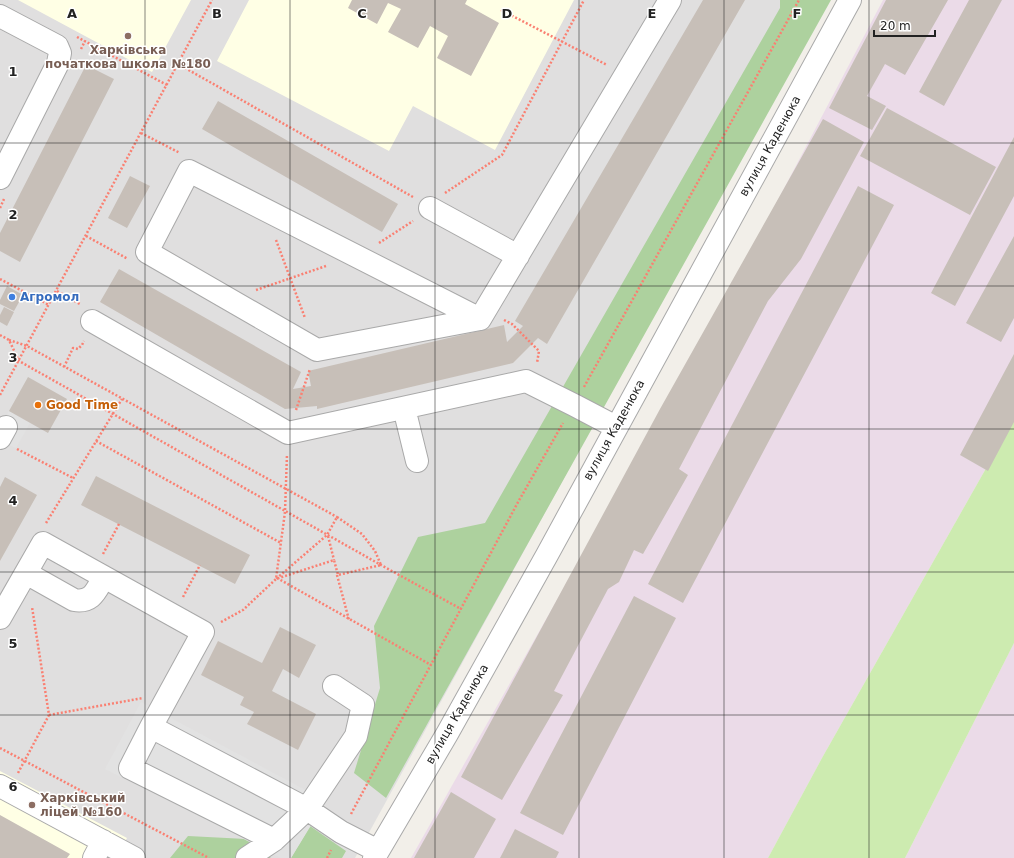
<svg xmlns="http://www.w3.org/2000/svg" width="1014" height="858" font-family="'DejaVu Sans',sans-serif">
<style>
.residential{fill:#e0dfdf}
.industrial{fill:#ebdbe8}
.education{fill:#ffffe5}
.grass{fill:#cdebb0}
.forest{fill:#add19e}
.parking{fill:#e2e2e2}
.building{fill:#c7bfb8}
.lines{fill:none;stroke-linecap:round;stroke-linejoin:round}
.minor-casing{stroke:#a9a9a9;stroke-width:24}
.path{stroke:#fa8072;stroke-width:2.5;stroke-dasharray:2 2;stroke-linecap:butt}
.minor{stroke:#fff;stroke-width:22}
.grid{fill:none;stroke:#222;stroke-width:1;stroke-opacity:0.55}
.education-dot{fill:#8d6e63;stroke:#fff;stroke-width:1.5}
.shop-dot{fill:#3f7fe0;stroke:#fff;stroke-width:1.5}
.food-dot{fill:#e8710a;stroke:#fff;stroke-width:1.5}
.labels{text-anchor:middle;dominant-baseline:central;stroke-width:3;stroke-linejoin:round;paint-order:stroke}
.education-label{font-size:12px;font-weight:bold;fill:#785e54;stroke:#fff}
.street-label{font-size:12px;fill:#222;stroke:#fff}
.shop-label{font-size:12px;font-weight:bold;fill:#366cbe;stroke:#fff;text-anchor:start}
.food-label{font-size:12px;font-weight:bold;fill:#c56008;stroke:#fff;text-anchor:start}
.grid-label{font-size:13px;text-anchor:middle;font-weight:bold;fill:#222;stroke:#fff;stroke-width:3;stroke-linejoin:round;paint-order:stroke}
</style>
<rect width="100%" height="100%" fill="#f2efe9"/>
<path class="residential" d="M0,0H827L355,858H0Z"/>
<path class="industrial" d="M883,0H1014V419L822,758L768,858H411L708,333Z
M1014,643V858H905Z"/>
<path class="education" d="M18,0H191L152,72Z
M249,0H574L495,150L413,106L389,151L217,61Z
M0,771L127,838L116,858H0Z"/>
<path class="grass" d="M1014,419V643L905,858H768L822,758Z"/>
<path class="forest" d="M780,0H831L386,798L354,773L380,688L374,626L418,537L485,523L780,8Z
M310,826L346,851L342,858H291Z
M188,836L246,839L271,858H170Z"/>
<path class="parking" d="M9,411L30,423L16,448L0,441V428Z
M141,702L326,801L291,858H281L105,769Z"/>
<path class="building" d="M352,0H467L465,4L499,23L471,76L437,58L448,36L430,26L418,48L388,32L401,9L388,3L377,24L348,8Z
M703,0H745L547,344L538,338L513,363L317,409V406L285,409L100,302L119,269L301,372L293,389L311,386L308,371L504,325L507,342L523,326L515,321Z
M886,0H948L905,75L885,64L867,96L886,106L872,130L829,108Z
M969,0H1002L944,106L919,92Z
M86,65L114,79L20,262L0,251V233Z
M218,101L398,204L382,232L202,129Z
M887,108L996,167L970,215L860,156Z
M823,119L864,142L801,259L768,301L679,469L688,475L643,554L634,550L619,582L608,589L554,691L563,695L502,800L461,777L660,409Z
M1014,137V196L955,306L931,293Z
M130,176L150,186L127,228L108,218Z
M858,186L894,205L683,603L648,584Z
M1014,236V318L1001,342L966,323Z
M7,286L23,295L14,311L0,304V300Z
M4,307L14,312L7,326L0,322V315Z
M1014,354V422L988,471L960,455Z
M28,377L67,399L48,433L9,411Z
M96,476L250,555L235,584L81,505Z
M5,477L37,495L0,561V487Z
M634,596L676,618L563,835L520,813Z
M280,627L316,645L299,678L283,669L272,691L316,714L298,750L247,724L254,712L240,705L244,697L201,675L218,641L262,663Z
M451,792L496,819L474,858H414Z
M0,815L70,854L67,858H0Z
M515,829L559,852L556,858H500Z"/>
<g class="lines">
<defs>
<path id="minor" d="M0,16L57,46L60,53L58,63L0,178
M430,208L518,256
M480,319L189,171L147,252L317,350L480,319L670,0
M92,321L288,433L526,381L574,405L616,427
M404,408L417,461
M0,438L6,427
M26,573L74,600C93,603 96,590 104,577
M0,618L43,543L203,632L151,727L307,809L341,832L378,851
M151,727L130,768L274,840
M0,786L134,858
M94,858L103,841
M247,858L274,840L307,809L356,736L363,705L334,686
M374,858L447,734L547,555L850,0"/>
</defs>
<use href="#minor" class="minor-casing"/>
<path class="path" d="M501,10L607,65
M77,37L167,85
M81,49L85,41
M178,64L413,197
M141,133L180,153
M445,193L502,155L584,0
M0,208L4,199
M86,236L128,259
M276,240L305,318
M379,243L413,221
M0,279L49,305
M256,290L326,266
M57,291L80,304
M504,320L512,324L539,351L537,363
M0,335L9,340L19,361L381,565L461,609
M9,340L27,346L337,517
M64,367L73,348L78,349L82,345L84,341
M584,387L799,0
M0,395L212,0
M296,410L310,369
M96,441L281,543
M17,449L73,478
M337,517L362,534L375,551L381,565L338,575L334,560L276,579L327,535Z
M46,523L122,399
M328,536L334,560
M103,554L119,524
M337,575L349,620
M277,578L431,665
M183,597L200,565
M221,622L243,610L276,579L285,512L287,454
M49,715L143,698
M0,748L209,858
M18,773L49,715L32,607
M351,814L517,504L563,423
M327,858L331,850"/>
<use href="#minor" class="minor"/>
</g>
<path class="grid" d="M145,0V858M290,0V858M435,0V858M579,0V858M724,0V858M869,0V858M0,143H1014M0,286H1014M0,429H1014M0,572H1014M0,715H1014"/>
<g class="education-dot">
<circle cx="128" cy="36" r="4"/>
<circle cx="32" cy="805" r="4"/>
</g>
<circle class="shop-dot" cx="12" cy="297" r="4"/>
<circle class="food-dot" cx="38" cy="405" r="4"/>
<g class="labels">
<g class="education-label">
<text x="128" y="50">Харківська<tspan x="128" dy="14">початкова школа №180</tspan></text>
<text x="40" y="798" text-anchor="start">Харківський<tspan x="40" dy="14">ліцей №160</tspan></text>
</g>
<g class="street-label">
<text transform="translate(770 146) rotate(-61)">вулиця Каденюка</text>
<text transform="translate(614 430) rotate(-61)">вулиця Каденюка</text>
<text transform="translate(457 714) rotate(-60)">вулиця Каденюка</text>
</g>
<g class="shop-label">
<text x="20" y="297">Агромол</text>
</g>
<g class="food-label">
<text x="46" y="405">Good Time</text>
</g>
</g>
<g class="grid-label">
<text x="72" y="18">A</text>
<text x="217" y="18">B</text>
<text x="362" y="18">C</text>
<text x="507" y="18">D</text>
<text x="652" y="18">E</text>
<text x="797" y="18">F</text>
<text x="13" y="76">1</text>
<text x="13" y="219">2</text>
<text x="13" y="362">3</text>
<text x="13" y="505">4</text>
<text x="13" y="648">5</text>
<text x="13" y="791">6</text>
</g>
<path d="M874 30v6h61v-6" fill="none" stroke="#222222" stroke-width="2"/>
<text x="880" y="30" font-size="12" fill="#222222" stroke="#ffffff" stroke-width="3" paint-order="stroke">20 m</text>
</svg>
